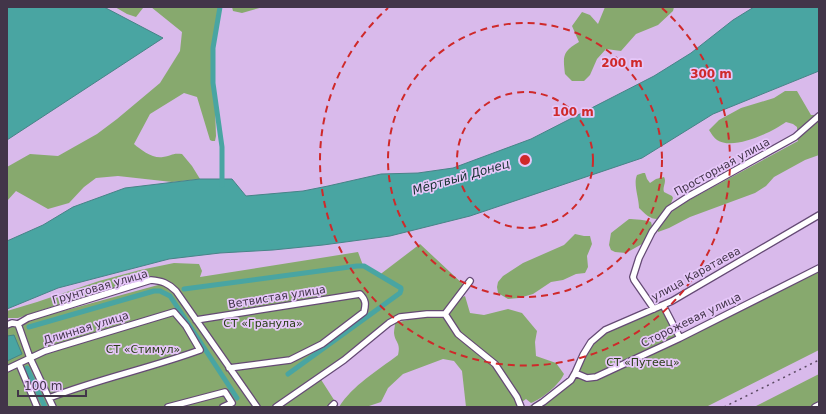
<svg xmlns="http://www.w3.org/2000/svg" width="826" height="414" font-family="'DejaVu Sans',sans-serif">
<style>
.green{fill:#87a96e}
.water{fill:#49a5a2;stroke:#478387}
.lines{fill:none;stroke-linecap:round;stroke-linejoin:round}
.canal{stroke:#49a5a2;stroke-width:5}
.minor-casing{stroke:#654a75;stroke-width:8}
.minor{stroke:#fff;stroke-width:5.5}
.rail{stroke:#5a4a62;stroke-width:1.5;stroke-dasharray:2 4;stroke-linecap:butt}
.ring{fill:none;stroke:#cf292a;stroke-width:2;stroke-dasharray:7 5}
.labels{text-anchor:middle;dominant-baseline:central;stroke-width:3.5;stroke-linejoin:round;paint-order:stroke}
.street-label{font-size:11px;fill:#423549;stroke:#e6c7f9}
.park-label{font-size:11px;fill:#293f16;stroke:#e6c7f9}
.water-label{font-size:12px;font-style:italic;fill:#153231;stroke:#e6c7f9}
.centre{fill:#cf292a;stroke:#e6c7f9;stroke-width:2}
.ring-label{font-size:12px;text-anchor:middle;font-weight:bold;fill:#cf292a;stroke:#e6c7f9;stroke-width:3.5;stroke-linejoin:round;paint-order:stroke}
</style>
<rect width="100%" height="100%" fill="#d9baeb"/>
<path class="green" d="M115,7H143V8L136,17L127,14Z
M151,7H220L213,48L216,136L215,141H212L210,140L197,97L184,93L150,114L134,144C141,150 153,159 163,157C173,156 170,153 182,154L192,166L200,179L172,182L118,176L96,178L84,187L69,203L48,209L16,191L7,201V167L30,154L58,156L97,134L117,119L160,83L180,51L182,32Z
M232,7H263L242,13L233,11Z
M605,7H674L673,11L658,25L636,34L621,51L606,49L597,59L590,75L584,81H572L565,74C563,56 562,52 579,42L572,26L582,12L590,15L598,24Z
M785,91H797L811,115H819V155L805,160L774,177L766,186L755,193L690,217L669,228L658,232L657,226L678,206L798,141L797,127L793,124L786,122C772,132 734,151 717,140C714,138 711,133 709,130L719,120L741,108L774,98Z
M643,173H645L647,179L650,183L656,179L664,177C667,182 662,187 664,192L672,196L673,198L670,206L659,219C651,220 645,214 639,208C639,198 633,184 637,175Z
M629,219C633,219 648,220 651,222L652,226L648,237L642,244L626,253L615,252L611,250L609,245L611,233Z
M575,234L584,236H590L592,244L587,256L588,267L585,273L576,274L563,280L551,282L533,294L519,298L508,299L498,293L497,287L498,282L503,276L523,263L564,245Z
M420,244L465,286L441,316L449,314L457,300L465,296L470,313L484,315L508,309L522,313L537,331L535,342L536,356L556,363L564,374C559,385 542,399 531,403L526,399L515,407H466L462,371L454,361L443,359L403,374L388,388L381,402L366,407H339C353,385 377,371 398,355C401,342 395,343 394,333C394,330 395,326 395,323L408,320L395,321L320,378L336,403L332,407H7V328L30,320L169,282L157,277L147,278L51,307L18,318H7V311L37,302L99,281L140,270L174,263L199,264L202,271L200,277L358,252L364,268L378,276Z
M819,268V350L706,407H527L554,395L571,380L596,335L662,304L681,338Z
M819,374V407H754Z"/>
<path class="water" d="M7,7H104L163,38L7,140Z
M754,7H819V71L713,114L642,158L470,216L390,236L323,245L273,250L220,253L169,259L58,288L7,309V241L43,225L73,207L125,188L200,179H232L246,196L303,191L328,186L381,174L418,173L453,168L531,139L654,76L691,53L733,20Z
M14,335L22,354L7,361V336Z"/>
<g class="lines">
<path class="canal" d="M220,7L213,48V83L222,147V185
M184,289L357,266H364L401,288V290L400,293L288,374
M29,327L154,291H160L170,296L237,398
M27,368L45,407"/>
<defs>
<path id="minor" d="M663,305L680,338
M654,309L634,280L633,277L639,258L652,232L669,209L689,196L795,137L819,116
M445,314L470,281
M196,320L360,294C366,300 366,304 364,312L322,344L290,360L229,368
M18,324L30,358L53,407
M7,325L12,323L18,324L28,318L151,280C162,281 168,283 176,291L257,407
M19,364L37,407
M7,369L45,351L58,347L174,312L186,326L200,350C151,368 98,379 49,398
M575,373L587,378L596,377L680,338L819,268
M168,407L225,392L232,403L223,407
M276,407L344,360L389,323L400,317L427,314H445L458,334L495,364L517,397L521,407
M331,407L334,404
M535,407L543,402L571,380L575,373L583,355L591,342L605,330L672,301L819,215
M815,407L819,405"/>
</defs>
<use href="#minor" class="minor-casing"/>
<use href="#minor" class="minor"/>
<path class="rail" d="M724,407L819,360"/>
</g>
<g class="ring">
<circle cx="525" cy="160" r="68"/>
<circle cx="525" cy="160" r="137"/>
<path d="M662 8A205 205 0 1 1 388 8"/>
</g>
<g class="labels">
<g class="street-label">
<text transform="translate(722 167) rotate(-29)">Просторная улица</text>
<text transform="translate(696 274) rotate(-29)">улица Каратаева</text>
<text transform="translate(100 287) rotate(-16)">Грунтовая улица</text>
<text transform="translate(277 297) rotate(-9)">Ветвистая улица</text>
<text transform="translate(691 320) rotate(-26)">Сторожевая улица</text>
<text transform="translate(86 328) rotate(-17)">Длинная улица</text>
</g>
<g class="park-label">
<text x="263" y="323">СТ «Гранула»</text>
<text x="143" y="349">СТ «Стимул»</text>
<text x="643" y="362">СТ «Путеец»</text>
</g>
<g class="water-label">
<text transform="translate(461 177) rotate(-16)">Мёртвый Донец</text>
</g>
</g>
<circle cx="525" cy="160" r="6" class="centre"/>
<g class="ring-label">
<text x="622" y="67">200 m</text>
<text x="711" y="78">300 m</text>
<text x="573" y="116">100 m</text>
</g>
<rect width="826" height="414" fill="none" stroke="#423549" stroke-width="16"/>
<path d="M18 390v6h68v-6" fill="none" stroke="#423549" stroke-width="2"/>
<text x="24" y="390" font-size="12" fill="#423549" stroke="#e6c7f9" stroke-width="3" paint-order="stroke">100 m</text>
</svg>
